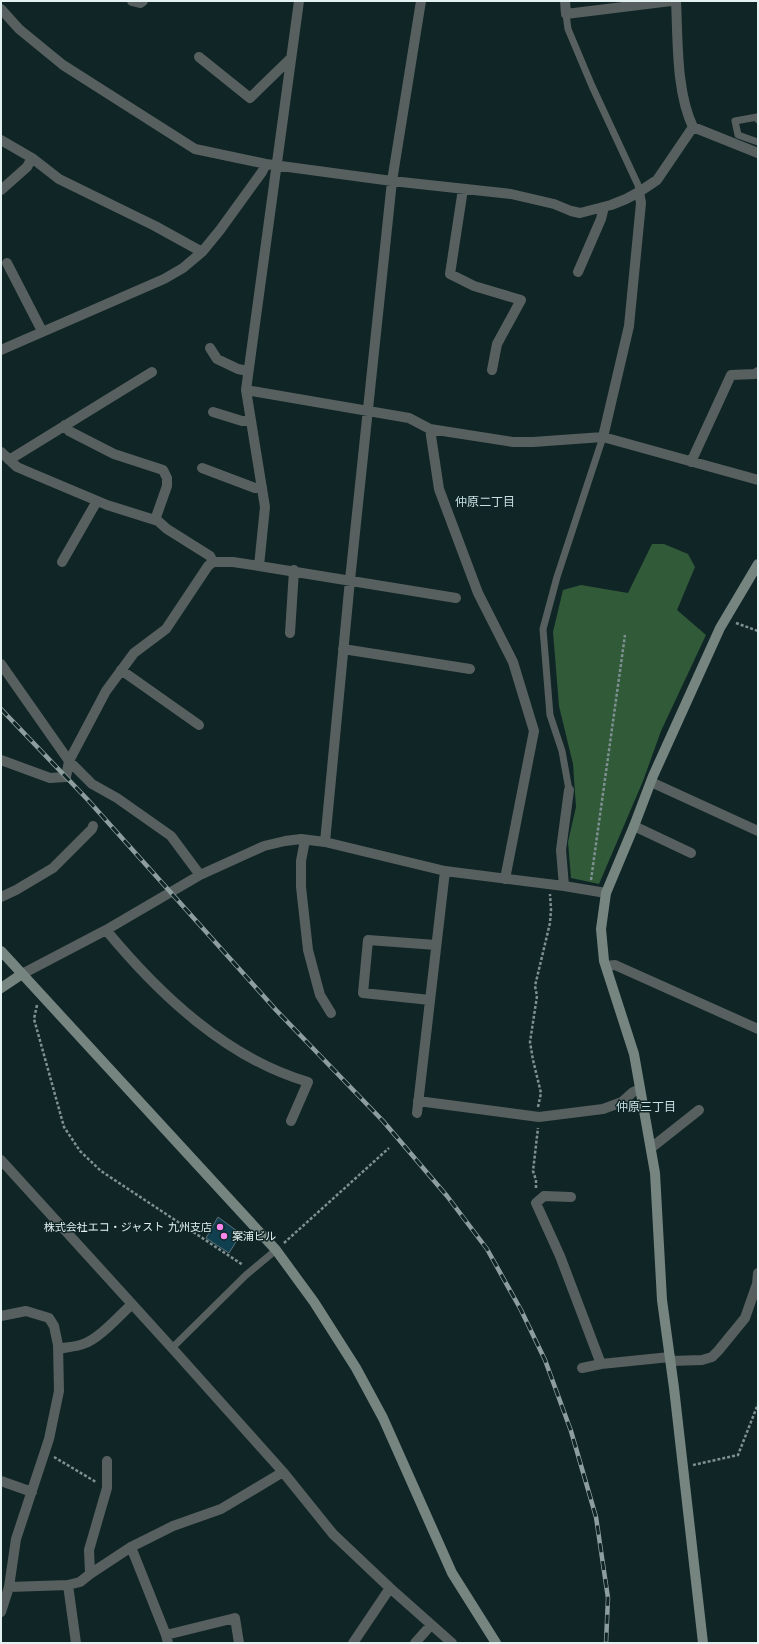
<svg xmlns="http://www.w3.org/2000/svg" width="759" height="1644" font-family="'Work Sans','Noto Sans JP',sans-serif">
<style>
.forest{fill:#315a39}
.building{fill:#103f50;stroke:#5a6e76}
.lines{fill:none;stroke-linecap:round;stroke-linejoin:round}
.path{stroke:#7f9091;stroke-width:2.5;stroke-dasharray:3 2;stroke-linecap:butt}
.lane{stroke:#57605e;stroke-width:7}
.street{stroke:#57605e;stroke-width:10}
.secondary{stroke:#768580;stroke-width:10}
.rail-casing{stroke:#8e9e9f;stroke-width:4.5}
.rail{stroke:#102526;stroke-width:3;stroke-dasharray:9;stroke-linecap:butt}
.poi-dot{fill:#f788eb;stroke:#102526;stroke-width:1.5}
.labels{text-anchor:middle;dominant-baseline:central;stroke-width:3;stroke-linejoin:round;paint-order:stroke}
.poi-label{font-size:11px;fill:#e4f1f1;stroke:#102526;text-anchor:end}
.neighbourhood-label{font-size:12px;fill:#c7e0e1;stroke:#102526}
</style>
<rect width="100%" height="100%" fill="#102526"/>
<path class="forest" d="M652,544H664L688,554L695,567L677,610L706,635L661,731L643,781L599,884L571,878L568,842L576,807L573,764L559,706L553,632L563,590L581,585L628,593Z"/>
<path class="building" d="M218,1217L241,1234L229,1253L206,1238Z"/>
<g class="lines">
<path class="path" d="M736,623L758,631
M591,880L625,635
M37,1005L34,1019L64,1127L80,1151L101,1171L243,1265
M538,1107L541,1093L533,1060L530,1042L537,996L535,986L550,923L551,910L550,894
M536,1188V1180L533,1171L538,1128
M284,1243L389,1148
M54,1457L96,1482
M693,1465L738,1455L758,1404"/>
<path class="lane" d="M566,14L568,29L592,86L638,185L639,192
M758,120L757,117L735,121L738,135L758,142
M569,790L562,751L550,715L543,629L557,577L603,437
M172,1348L246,1275L276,1250"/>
<path class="street" d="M132,1L140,3L143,1
M565,1L566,14L671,1
M676,1C678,40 676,92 693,127L758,153
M1,9L19,29L63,65L195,149L266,164L392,181L511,194L554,204L571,211L580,213L611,205L626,199L639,192L657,180L693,127
M199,57L250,98L291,58
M1,140L32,158L59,179L155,226L202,252
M463,189L450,274L474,286L521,300L497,344L492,370
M1,190L27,167L32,158
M7,263L42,331
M578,272L601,219L604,207
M210,348L217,359L238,369L248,371
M1,350L164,279L183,268L202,252L220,230L262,172L266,164
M246,390L409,418L430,429L513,442H533L603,437L758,480
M213,412L242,421H251
M65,425L69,431L114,454L163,470L167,478V486L155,520
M430,429L439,489L478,593L513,662L534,731L505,879
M603,437L629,326L641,203L639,192
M1,452L17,467L31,473L107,505L158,521L167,529L210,556L213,562
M9,460L152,372
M691,462L731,375L755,374L758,372
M202,468L255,488L262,487
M62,562L97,501
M259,566L265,507L246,390L299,1
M290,633L294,570
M343,649L470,669
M1,664L69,761L92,784L117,798L171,836L200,875
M121,670L199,725
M1,760L50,778L66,777L69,761L106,691L134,653L166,629L208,566L213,562H233L259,566L456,598
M651,782L758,831
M634,826L691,853
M305,840L301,861V887L308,950L320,995L331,1013
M325,842L350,580L392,181L421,1
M564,886L561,850L569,790
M1,897L16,890L53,868L92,829L93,826
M106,930C159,994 226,1058 308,1082L291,1121
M606,966L615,965L758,1029
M22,974L106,930L200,875L264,846L285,841L301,839L325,842L445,871L564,886L606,893
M430,1000L363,993L368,940L436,945
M418,1101L539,1117L603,1109L622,1102L633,1092L640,1089
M417,1113L445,871
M651,1148L699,1110
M1,1160L172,1348L283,1472L333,1534L390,1588L452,1643
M571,1197L544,1196L536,1203L560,1256L601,1364
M1,1316L26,1311L49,1318L54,1326L58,1345L59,1391L49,1439L16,1539L9,1587L1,1612
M58,1349C66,1347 76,1347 83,1344C98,1340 120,1315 132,1304
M671,1361L702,1360L712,1357L718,1351L745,1318L757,1284L758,1273
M582,1368L601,1364L670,1357
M1,1481L32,1492
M131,1547L166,1635L168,1643
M90,1574L89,1550L107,1488V1461
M68,1585L76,1643
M9,1587L68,1585L80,1582L90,1574L131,1547L173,1526L221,1509L283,1472
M166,1635L235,1618L239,1643
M353,1643L390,1588
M415,1643L431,1625"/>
<path class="secondary" d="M1,951L276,1250L314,1302L356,1368L383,1418L452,1573L496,1643
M1,988L22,974
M703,1643L674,1388L662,1300L655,1173L634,1054L604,961L601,929L606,893L634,826L653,776L720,628L758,564"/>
<defs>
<path id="rail" d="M1,709L87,799L276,1010L383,1121L447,1196L487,1249L521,1310L545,1360L571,1431L596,1517L608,1598L606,1643"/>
</defs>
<use href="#rail" class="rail-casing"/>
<use href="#rail" class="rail"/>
</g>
<g class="poi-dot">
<circle cx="220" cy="1227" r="4"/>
<circle cx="224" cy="1236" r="4"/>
</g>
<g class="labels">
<g class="poi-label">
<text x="212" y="1227">株式会社エコ・ジャスト 九州支店</text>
<text x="232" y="1236" text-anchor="start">案浦ビル</text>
</g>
<g class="neighbourhood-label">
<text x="485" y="502">仲原二丁目</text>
<text x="646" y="1107">仲原三丁目</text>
</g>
</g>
<rect width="759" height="1644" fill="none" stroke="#e4f1f1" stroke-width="4"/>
</svg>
